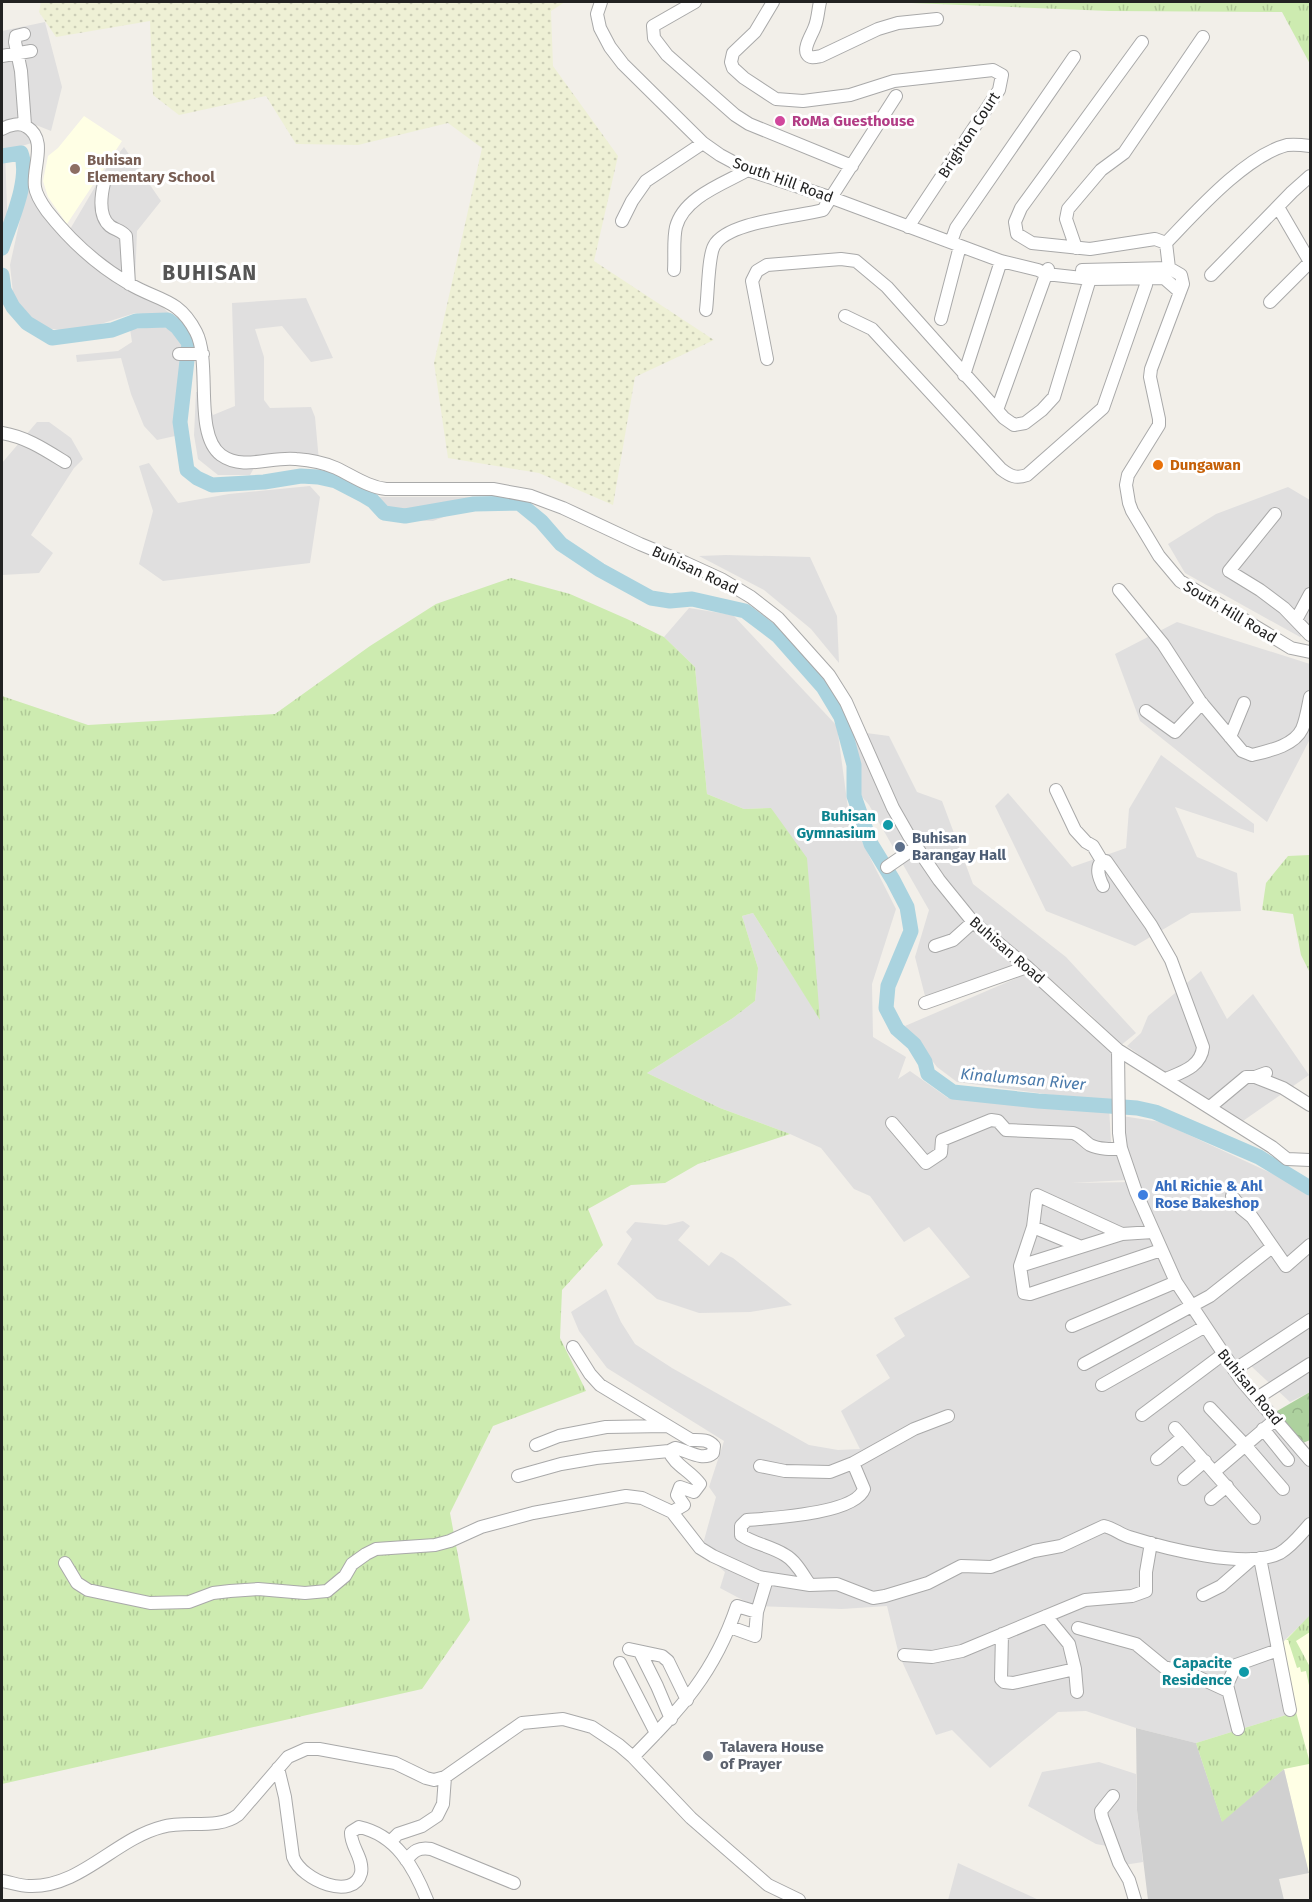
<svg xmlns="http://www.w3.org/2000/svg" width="1312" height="1902" font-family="'Fira Sans',sans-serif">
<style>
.residential{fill:#e0dfdf}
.education{fill:#ffffe5}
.religious{fill:#d0d0d0}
.farmland{fill:url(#farmland-dots)}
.grass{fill:url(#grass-tufts)}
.forest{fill:url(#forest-crowns)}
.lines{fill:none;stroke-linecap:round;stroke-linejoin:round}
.river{stroke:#aad3df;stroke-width:15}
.minor-casing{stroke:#a9a9a9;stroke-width:14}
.minor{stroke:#fff;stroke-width:12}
.hotel-dot{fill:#d1479c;stroke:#fff;stroke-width:2}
.education-dot{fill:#8d6e63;stroke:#fff;stroke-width:2}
.food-dot{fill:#e8710a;stroke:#fff;stroke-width:2}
.culture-dot{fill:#0f9aa8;stroke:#fff;stroke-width:2}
.service-dot{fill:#5c6f8a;stroke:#fff;stroke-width:2}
.shop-dot{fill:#3f7fe0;stroke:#fff;stroke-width:2}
.worship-dot{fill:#6b7280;stroke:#fff;stroke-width:2}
.labels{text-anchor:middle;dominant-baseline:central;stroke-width:6;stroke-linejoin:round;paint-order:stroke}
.hotel-label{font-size:15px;font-weight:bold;fill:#b23c85;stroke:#fff;text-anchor:start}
.street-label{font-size:15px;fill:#222;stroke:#fff}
.education-label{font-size:15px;font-weight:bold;fill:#785e54;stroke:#fff;text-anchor:start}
.food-label{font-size:15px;font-weight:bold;fill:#c56008;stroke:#fff;text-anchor:start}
.culture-label{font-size:15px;font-weight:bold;fill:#0d838f;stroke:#fff;text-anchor:end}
.service-label{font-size:15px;font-weight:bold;fill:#4e5e75;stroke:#fff;text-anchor:start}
.shop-label{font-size:15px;font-weight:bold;fill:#366cbe;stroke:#fff;text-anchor:start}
.worship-label{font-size:15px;font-weight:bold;fill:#5b616d;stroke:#fff;text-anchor:start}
.water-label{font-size:16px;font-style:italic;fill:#4a7aab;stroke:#fff}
.district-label{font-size:21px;font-weight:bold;letter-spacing:1.5px;fill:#555;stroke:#fff}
</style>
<defs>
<pattern id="farmland-dots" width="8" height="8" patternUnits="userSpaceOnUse" patternTransform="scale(1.5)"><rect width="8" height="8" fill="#eef0d5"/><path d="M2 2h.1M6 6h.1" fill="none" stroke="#ccceb7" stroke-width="1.8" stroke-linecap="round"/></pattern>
<pattern id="grass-tufts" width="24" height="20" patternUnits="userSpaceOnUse" patternTransform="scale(1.5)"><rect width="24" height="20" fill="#cdebb0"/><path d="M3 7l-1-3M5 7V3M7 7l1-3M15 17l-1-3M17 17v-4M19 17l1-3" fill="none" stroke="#b0c997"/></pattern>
<pattern id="forest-crowns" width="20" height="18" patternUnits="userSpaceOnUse" patternTransform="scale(1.5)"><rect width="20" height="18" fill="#add19e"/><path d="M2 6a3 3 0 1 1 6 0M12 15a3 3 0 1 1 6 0" fill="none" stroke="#95b388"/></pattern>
</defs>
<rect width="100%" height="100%" fill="#f2efe9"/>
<path class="residential" d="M45,22L62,87L51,131L21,119L2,126V31Z
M20,130L35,142L5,151L8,237L2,239V133Z
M124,147L161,201L137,231L135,283L100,260L69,231L105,170Z
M27,188L39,204L94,265L120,285L159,304L169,313L164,317L135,313L85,329L67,331L39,327L25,313L13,293L10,265Z
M306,298L333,358L311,362L282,326L255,329L264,357V400L270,408L311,407L315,417L319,461H258L250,475H218L198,459L194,435L196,392L204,391L213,415L235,406L232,303Z
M162,327L176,331L182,340L186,353L185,423L175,436L157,440L144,426L131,394L121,358L77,362L76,355L118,351L132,342L130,329Z
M37,422H49L71,438L83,459L74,468L31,535L53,553L39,573L2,575V463Z
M149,463L178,503L229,494L310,486L320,497L310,563L163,581L139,564L153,511L139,466Z
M1288,487L1310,500V629L1300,637L1185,573L1168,544L1216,514Z
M375,497H497L433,521L399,520L379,513Z
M726,555L810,557L837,616L839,663L811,629L764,590L699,556Z
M689,608L733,615L837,726L849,816L896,909L872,984L873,1037L906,1057L898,1079L910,1071L948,1098L1109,1106L1111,1142L1127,1180L1071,1183L1135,1182L1125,1146L1122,1116L1161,1122L1310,1191V1392L1290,1402L1251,1366L1235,1379L1310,1462V1616L1278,1647L1296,1712L1196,1743L1136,1728L1086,1711L1058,1712L990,1768L952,1730L936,1735L899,1655L887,1606L842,1609L754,1606L720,1588L725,1572L701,1551L716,1497L709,1487L724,1441L607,1368L579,1331L571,1312L606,1289L621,1322L635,1344L672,1368L809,1445L838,1450L860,1449L841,1411L890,1378L876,1355L905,1336L894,1318L970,1277L929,1227L904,1242L870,1196L854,1189L821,1148L790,1134L720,1108L647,1073L733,1018L755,1001L758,968L742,916L753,913L820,1019L771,808L744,809L707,794L695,667L664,637Z
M1177,622L1310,664V739L1267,822L1140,721L1115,654Z
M851,731L889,736L917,792L942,801L973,884L1066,957L1136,1033L1120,1046L1091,1015L1029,960L925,996L915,957L929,910L869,805L856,790V760Z
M1161,755L1254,824V833L1175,807L1197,857L1237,873L1241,911L1191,913L1135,946L1046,911L995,806L1008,793L1072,867L1126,848L1129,809Z
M1201,971L1227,1019L1253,994L1309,1075L1240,1123L1173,1079L1127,1046L1141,1033L1148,1016Z
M1026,974L1113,1050V1100L1053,1095L957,1082L937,1067L905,1026Z
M683,1221L690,1226L678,1240L709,1266L721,1252L733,1258L792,1305L750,1312L699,1313L657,1299L617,1264L632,1239L626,1232L635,1222L666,1225Z
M1099,1762L1136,1774L1137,1810L1143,1862L1124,1865L1107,1846L1096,1844L1028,1806L1042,1772Z
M958,1863L1039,1900H948Z"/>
<path class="education" d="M84,116L122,141L67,224L48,197L43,181L48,156L58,148Z
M1310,1616V1880L1284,1769L1309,1763L1278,1647Z"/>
<path class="religious" d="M1136,1728L1196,1743L1222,1821L1284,1769L1309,1873L1279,1879L1284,1900H1148L1137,1810Z"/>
<path class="farmland" d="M41,2H565L551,11L553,66L618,156L594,261L714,340L635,377L613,505L539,473L448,458L434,363L482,148L448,123L358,145L296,144L266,96L179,115L153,95L150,21L56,37L39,12Z"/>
<path class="grass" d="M886,2H1310V64L1282,12L1110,11Z
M511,578L570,594L627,619L664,637L695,667L707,794L744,809L771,808L807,858L820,1020L753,913L742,916L758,968L755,1001L733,1018L647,1073L720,1108L790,1134L698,1164L665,1183L631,1185L588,1209L603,1245L562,1290L560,1338L586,1391L493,1426L450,1513L470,1620L422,1689L2,1784V696L88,725L275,714L370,646L436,604Z
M1310,855V973L1301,955L1293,914L1262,910L1266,883L1288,856Z
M1310,1615V1632L1296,1641L1310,1667V1690L1306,1671L1301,1672L1300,1667L1297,1668L1288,1640H1286Z
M1296,1712L1310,1763V1769L1309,1764L1284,1769L1222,1822L1196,1743Z"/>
<path class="forest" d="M1310,1392V1440L1298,1445L1272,1414Z"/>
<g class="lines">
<path class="river" d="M2,156L21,153C31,179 10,223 2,248
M2,275L4,290L13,307L27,323L52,338L112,330L136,321L168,320L177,327L189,343L180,422L187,470L197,478L212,485L264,482L301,476L318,477L336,481L363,495L373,501L384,513L405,516L474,504L519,503L541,521L561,544L600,570L651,598L670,601L692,599L745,611L778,636L823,687L841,717L854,765V796L871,844L893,880L907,907L911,931L888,986L886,1008L897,1029L914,1044L925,1062L928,1074L953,1092L1038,1101L1137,1108L1155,1112L1259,1157L1310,1188"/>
<defs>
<path id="minor" d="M601,2L597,14L600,28L610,47L623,64L703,143L720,155L748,170L832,198L1001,261L1038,270L1046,274L1091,279L1164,278L1180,292
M695,2L653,26L654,38L667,55L735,115L749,124L852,166
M773,2L755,32L733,53L731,62L733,68L744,78L776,99L803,101L850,95L894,81L993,70L1002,75L999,90L908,227
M820,2C818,10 818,18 815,26C813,33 803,47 807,54C810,59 816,57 821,56L878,29L898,23L937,19
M24,34L16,36L15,42L21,71L25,125
M1142,42L1021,208L1015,222L1017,234L1032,243L1090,249L1155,239L1166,243
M2,56L31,51
M2,129C9,125 20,122 27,127C48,140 32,168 35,187C36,195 42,204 47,211C69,239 97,265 128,283C157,301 178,297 196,332C212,363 193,434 221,455C243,471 272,456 296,459C309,460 325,463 336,468C353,476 368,487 386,489H493L531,496L563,508L640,544L686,563L721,579L751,597L778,618L829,675L846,702L893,808L909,836L939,880L973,922L1027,967L1118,1050L1272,1147L1287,1159L1310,1160
M104,183C101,196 98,216 110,226C115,230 121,230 126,236L129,284
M1278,207L1310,262
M622,221L632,201L646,181L703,143
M951,242L956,228L1074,57
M1076,248L1066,219L1068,209L1101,170L1124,153L1203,37
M674,270C675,256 673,240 676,227C684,197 723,184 748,170
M1082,270L1169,268L1181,275L1183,284L1151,369L1150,377L1159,419V425L1128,475L1126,485L1129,503L1132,511L1159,556L1180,581L1291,648L1310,652
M1166,273L1169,268L1166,243C1195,213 1245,156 1287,145C1295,144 1303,145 1310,146
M1211,275L1292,192L1310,176
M1270,302L1310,262
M706,310C708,296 708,257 714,246C727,221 799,217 823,210L896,96
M845,316L872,329L1001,469C1010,476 1016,479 1027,475L1103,408L1146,285L1147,273
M941,319L960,246
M179,354H203
M767,359L752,281L757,271L767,265L841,259L856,261L887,287L1004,418L1014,425L1025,423L1042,410L1054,397L1092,272
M964,375L1001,261
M997,410L1048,269
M2,433C26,437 44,449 65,462
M1275,514L1229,571L1260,590L1284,608L1310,635
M1119,590L1163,644L1200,701L1242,751L1252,755C1268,751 1294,746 1302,729C1306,720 1308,707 1310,697
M1296,620L1310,594
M1146,711L1175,732L1202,703
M1230,737L1244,703
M1056,790L1075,830L1086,842L1093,846L1102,861
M887,867L916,847
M1103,886C1099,878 1095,868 1102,861H1106L1151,925L1171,960L1203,1047C1201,1067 1182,1072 1166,1079
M935,946L953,940L973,922
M925,1003L1027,967
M1118,1050L1119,1133L1121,1148L1136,1192L1176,1282L1241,1380L1310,1460
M1255,1077L1283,1088L1310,1105
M1210,1107L1246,1077H1255L1266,1073
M892,1123L926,1163L941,1153L942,1140L991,1120L998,1121L1006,1130L1073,1133C1080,1135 1084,1141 1090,1145C1098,1149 1113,1150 1121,1148
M1232,1196L1241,1208L1252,1217L1286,1266L1310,1245
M1033,1227L1079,1246
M1122,1234L1037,1195L1033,1227L1020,1266L1024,1293L1030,1294L1161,1250
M1020,1266L1122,1234L1153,1232
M1072,1326L1176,1282
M1084,1364L1210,1296L1272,1247
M1234,1370L1310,1320
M1102,1385L1204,1327
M1257,1398L1310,1364
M1210,1408L1245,1445L1283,1489
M1142,1415L1222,1355
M1175,1428L1254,1518
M1263,1429L1288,1460
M536,1445L559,1436L606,1427L666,1426
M669,1451C674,1465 691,1471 700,1484L694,1492L680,1487L677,1495L684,1505L672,1512
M1157,1459L1183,1437
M760,1466L785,1471L830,1472L853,1463L914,1429L948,1416
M1214,1472L1276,1419
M518,1476L561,1464L596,1458L669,1451L675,1448C687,1450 702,1462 713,1453L714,1446C708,1439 700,1440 691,1440L600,1385L590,1374L573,1347
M1184,1479L1205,1461
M1211,1499L1227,1486
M1260,1558L1290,1710
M65,1563L77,1583L88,1590L150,1603L189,1602L213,1593L230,1591L258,1589L305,1593L327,1591L345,1576L352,1564L366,1554L376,1549L435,1545L450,1541L481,1527L533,1513L626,1496L642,1498L672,1512L700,1548L713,1556L759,1577L810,1585L837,1584L873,1598L885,1596L928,1583L961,1566L991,1567L1034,1551L1061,1546L1104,1526C1113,1528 1120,1534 1129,1537C1164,1548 1247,1570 1280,1553C1292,1546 1301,1534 1310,1524
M810,1585C803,1575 796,1561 785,1555C771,1546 754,1544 741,1535V1526L747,1520C771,1518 855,1514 864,1489L853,1463
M1203,1595L1221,1586L1252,1559
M1046,1616L1069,1644L1075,1669L1077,1692
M730,1627L755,1636L757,1612L767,1579
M1078,1628L1136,1644L1164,1667L1189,1673L1228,1691
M1002,1634L1001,1679L1004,1682L1013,1683L1075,1669
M629,1649L662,1656L668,1661L687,1700
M640,1652L657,1686L671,1719
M904,1655L932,1657L962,1651L1085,1600L1132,1596L1146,1591V1572L1151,1543
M620,1663L656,1733
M1238,1729L1227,1685L1236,1665L1278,1650
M633,1757C681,1708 714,1674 737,1606L757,1612
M278,1768L285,1797L293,1857C302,1881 354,1901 361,1873C364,1858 350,1846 351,1832L359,1827C396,1835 414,1867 427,1900
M1113,1796L1101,1811L1102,1817L1119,1863L1129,1880L1135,1900
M391,1841L398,1834L422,1826L437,1816L443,1804L445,1777
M406,1860C414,1851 418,1847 431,1849L514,1883
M2,1881C10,1882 20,1886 29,1886C80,1888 115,1839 162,1827C186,1820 218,1830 238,1815L288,1757L306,1749H319L395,1763L426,1778L434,1780L445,1777L522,1723L563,1719L592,1727L619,1745L633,1757L691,1818L768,1885L799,1900"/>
</defs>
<use href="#minor" class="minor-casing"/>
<use href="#minor" class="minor"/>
</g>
<circle class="hotel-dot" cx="780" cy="121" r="6"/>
<circle class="education-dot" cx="75" cy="169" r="6"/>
<circle class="food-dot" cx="1158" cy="465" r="6"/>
<g class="culture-dot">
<circle cx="888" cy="825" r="6"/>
<circle cx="1244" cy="1672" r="6"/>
</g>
<circle class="service-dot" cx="900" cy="847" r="6"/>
<circle class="shop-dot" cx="1143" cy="1195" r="6"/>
<circle class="worship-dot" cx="708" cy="1756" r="6"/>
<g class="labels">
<g class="hotel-label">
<text x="792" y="121">RoMa Guesthouse</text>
</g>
<g class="street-label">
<text transform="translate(969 135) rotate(-57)">Brighton Court</text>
<text transform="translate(783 180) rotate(20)">South Hill Road</text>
<text transform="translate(695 570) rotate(25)">Buhisan Road</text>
<text transform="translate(1230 612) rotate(31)">South Hill Road</text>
<text transform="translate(1007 950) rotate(41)">Buhisan Road</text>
<text transform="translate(1250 1387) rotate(51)">Buhisan Road</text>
</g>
<g class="education-label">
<text x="87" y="160">Buhisan<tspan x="87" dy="17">Elementary School</tspan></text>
</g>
<g class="food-label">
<text x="1170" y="465">Dungawan</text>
</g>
<g class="culture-label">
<text x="876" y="816">Buhisan<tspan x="876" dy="17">Gymnasium</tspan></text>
<text x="1232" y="1663">Capacite<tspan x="1232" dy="17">Residence</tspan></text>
</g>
<g class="service-label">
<text x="912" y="838">Buhisan<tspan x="912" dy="17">Barangay Hall</tspan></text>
</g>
<g class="shop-label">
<text x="1155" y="1186">Ahl Richie &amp; Ahl<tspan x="1155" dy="17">Rose Bakeshop</tspan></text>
</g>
<g class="worship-label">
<text x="720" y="1747">Talavera House<tspan x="720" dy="17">of Prayer</tspan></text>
</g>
<g class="water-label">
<text transform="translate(1023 1079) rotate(5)">Kinalumsan River</text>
</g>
<g class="district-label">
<text x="210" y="273">BUHISAN</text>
</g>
</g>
<rect width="1312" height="1902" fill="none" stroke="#222222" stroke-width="6"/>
</svg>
